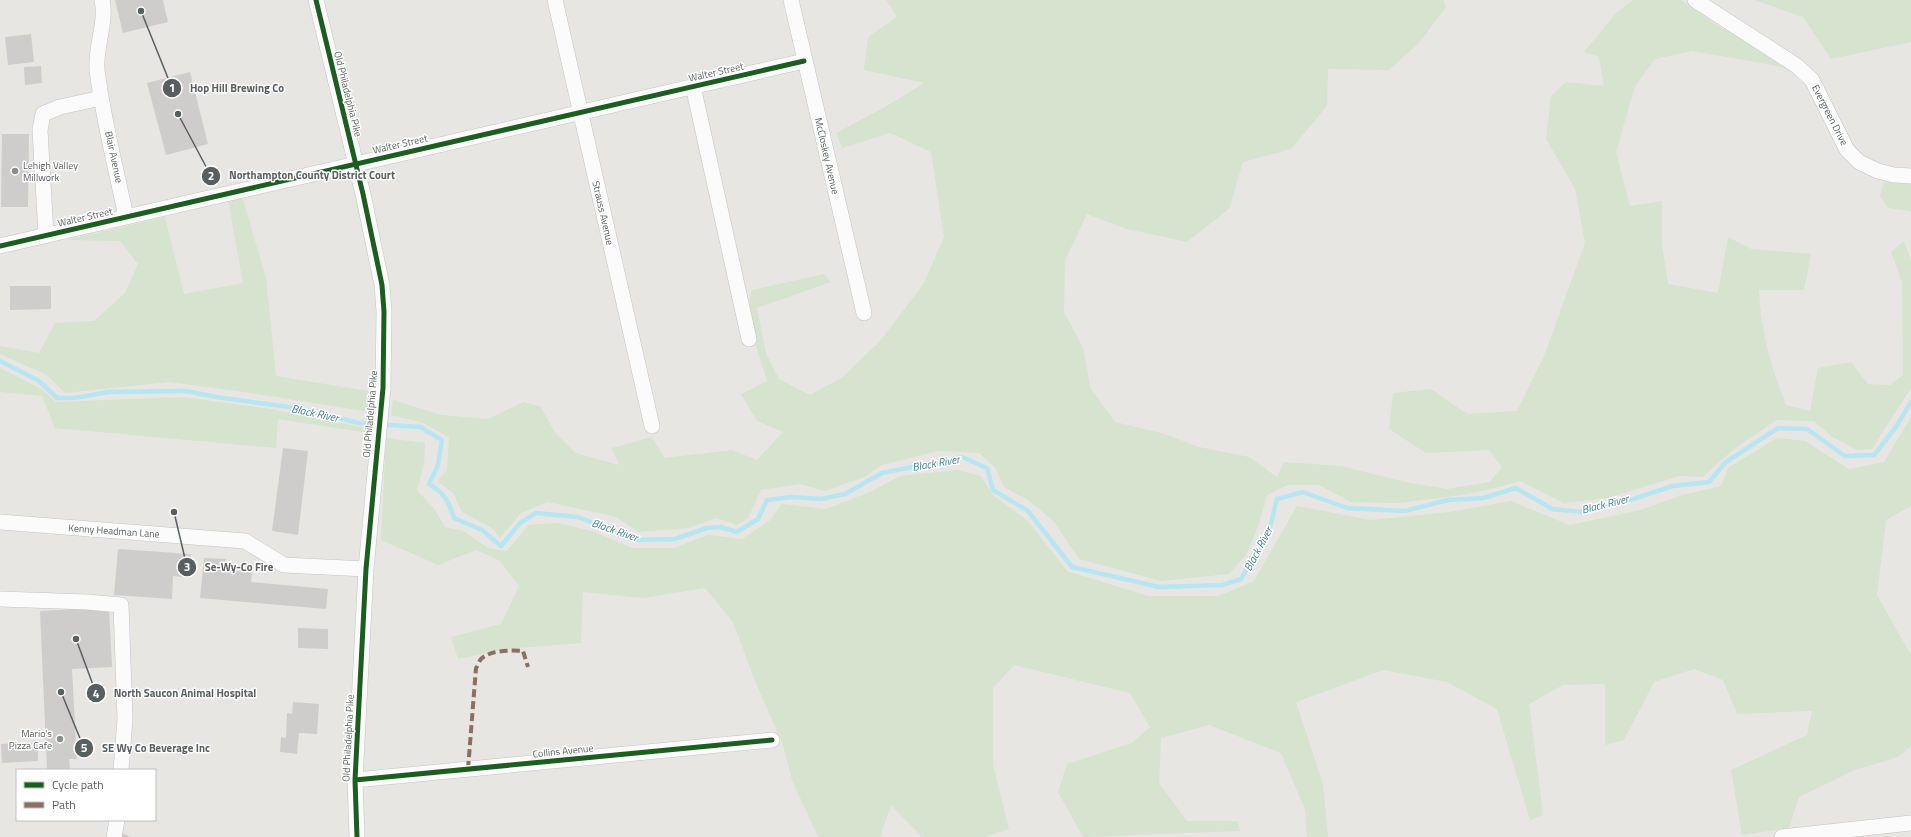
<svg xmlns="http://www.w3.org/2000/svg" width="1911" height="837" font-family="'Titillium Web',sans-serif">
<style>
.green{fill:#d5e3cf}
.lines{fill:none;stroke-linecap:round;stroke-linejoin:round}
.stream{stroke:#b8e5f2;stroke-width:4.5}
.building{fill:#cfcdcc}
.minor-casing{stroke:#c2c3c3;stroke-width:16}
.minor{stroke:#fcfbfb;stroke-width:15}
.quiet{stroke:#8d6e63;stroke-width:4;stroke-dasharray:8 4;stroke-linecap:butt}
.cycleway-casing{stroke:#fff;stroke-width:8}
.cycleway{stroke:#1b5e20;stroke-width:5}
.poi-dot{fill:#8b8e8e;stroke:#fff;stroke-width:1.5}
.labels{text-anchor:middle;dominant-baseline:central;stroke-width:3;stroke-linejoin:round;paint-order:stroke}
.street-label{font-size:10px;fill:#595e60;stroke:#fff}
.poi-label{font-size:10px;fill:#595e60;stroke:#fff;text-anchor:start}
.water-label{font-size:11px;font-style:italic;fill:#3e7c97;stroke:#fff}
.leader{fill:none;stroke:#595e60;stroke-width:1.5}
.callout-dot{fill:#595e60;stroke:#fff;stroke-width:1.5}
.mark-label{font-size:12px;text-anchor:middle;font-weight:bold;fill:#fff}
.callout-label{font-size:11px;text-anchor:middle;font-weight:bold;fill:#595e60;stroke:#fff;stroke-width:3;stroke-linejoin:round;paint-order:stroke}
</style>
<rect width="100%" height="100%" fill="#e8e6e3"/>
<path class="green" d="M886,0H1443L1446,7L1419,43L1389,70L1328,69L1327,106L1291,149L1243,162L1229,209L1187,242L1127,229L1087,214L1065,260L1064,312L1083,348L1091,389L1115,422L1162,433L1199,447L1249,457L1277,477L1284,462L1341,466L1406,482L1447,489L1490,482L1502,467L1489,450L1426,453L1389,429L1393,393L1431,389L1467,414L1517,411L1544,356L1585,243L1575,189L1546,139L1551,96L1566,82L1604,86L1599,57L1584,52L1616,13L1633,0H1681L1713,23L1762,50L1793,70L1773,65L1692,51L1655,59L1635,86L1616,152L1630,206L1662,201V245L1668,284L1718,293L1728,237L1751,249L1811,254L1804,290H1759C1761,331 1771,368 1786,405L1810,411L1818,368L1851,362L1868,384L1890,385L1903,375L1902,282L1891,252L1904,241L1911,261V388L1872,449L1857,450L1831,436L1814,421L1777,420L1735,448L1703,477L1679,476L1608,498L1564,503L1520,481L1500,487L1462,495L1399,503L1351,502L1319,485H1287L1267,495L1258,527L1246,555L1229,574L1161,581L1079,559L1054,522L1031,502L1004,487L995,467L979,453L938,451L882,465L864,477L825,491L800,484L761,490L748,518L737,525L716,518L689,528L639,532L616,517L548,502L521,513L500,538L492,528L462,512L453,493L437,481L447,470L449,437L421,422L391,415L393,400L441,415L488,419L524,402L541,407L555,433L576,453L619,465L612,448L652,437L664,458L732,450L757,460L783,432L757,421L741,394L767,381C759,352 743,319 752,290L824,274L831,282L757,308L766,353L779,379L810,395L843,377L881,340L924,283L944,237L931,152L890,133L842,148L836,133L885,107L924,83L864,70L868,37L897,17Z
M1754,0H1911V42L1831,59L1803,17Z
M1884,182L1903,184L1911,183V211L1888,208L1880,196Z
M242,196L266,278L276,376L368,391L370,412L244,392L169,382L65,393L47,375L0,354V346L39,353L55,323L94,321L125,293L138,264L120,241L66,240L165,217L184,294L243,283L228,200Z
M0,368L41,389L56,402L182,397L271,409L370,429V433L278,419L276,448L55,428L42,396L0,392Z
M1911,417V506L1886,520L1877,595L1911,655V746L1898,757L1855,770L1799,797L1789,828L1742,835L1731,770L1807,735L1812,711L1737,714L1723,680L1694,669L1654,682L1624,740L1605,745V684L1563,685L1529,704L1543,815L1530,820L1497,709L1447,682L1383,670L1296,702L1323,784L1328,837H1307L1305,810L1281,753L1209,725L1161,738L1159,783L1187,821H1238L1240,831L1083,837L1058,792L1067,764L1132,743L1150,727L1130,693L1014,665L993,688V765L1009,829L985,837H922L891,805L880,837H818L792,780L783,745L755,681L733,622L705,588L643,598L583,592L581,643L506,649L458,659L451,637L501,624L519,586L500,561L476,550L438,565L381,540L386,438L425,443L424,464L417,490L435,510L445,527L463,531L488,548L507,551L529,525L558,523L592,531L632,548H674L708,535L742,539L769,521L782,504L826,509L872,491L900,476L957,470L981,476L993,495L1027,520L1067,571L1148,596H1218L1254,581L1297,506L1371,520L1449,512L1511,501L1569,525L1637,511L1683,495L1721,486L1728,468L1777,438L1805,441L1849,469L1884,462Z"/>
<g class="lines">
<path class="stream" d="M0,361L39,381L57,398H75L108,392L186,391L216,397L303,409L359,423L420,427L442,440L438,465L429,484C444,493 449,501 454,518L482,530L501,546L520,523L536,513L578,517L637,540L675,539L707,528L720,527L737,532L758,519L767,500L791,497L821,499L845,494L882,473L962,457L987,468L993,490L1028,511L1072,567L1159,587L1222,585L1241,579L1269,531L1277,499L1303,492L1347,508L1405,511L1448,500L1483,498L1516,488L1552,509L1582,512L1633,499L1673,486L1709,482L1726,462L1778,428L1807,429L1845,456L1874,455L1896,427L1911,402"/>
</g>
<path class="building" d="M115,0H163L168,22L123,33Z
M31,34L34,62L8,65L5,37Z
M41,66L42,83L25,85L24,67Z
M190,72L208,144L166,155L147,83Z
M2,134H29L28,207H1Z
M10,286H51V309L10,310Z
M283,448L308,451L298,535L272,531Z
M118,549L191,554L189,578L173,576L172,599L114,595Z
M204,558L226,559L225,570L252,572L251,582L328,589L326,609L200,598Z
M109,607L112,667L72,669L77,759H69L70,770H47L40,611Z
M298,628L328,629V649L298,648Z
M293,702L319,704L317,734L299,733L297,754L280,752L281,737L286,738L287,713L292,714Z
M18,743H38V761L2,763L1,744Z
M122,833L131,837H120Z"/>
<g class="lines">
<defs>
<path id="minor" d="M102,0C107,23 95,46 97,70C103,119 116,168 126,217
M316,0L363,194L382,285L384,312L383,388L366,569L355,780L357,837
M555,0L652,426
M791,0L864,313
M1695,0L1797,66L1812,80L1847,150L1859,162L1878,171L1894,175L1911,176
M693,86L749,339
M46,235L40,130L43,114L60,107L101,98
M0,246L804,61
M0,522L245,541L284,565L366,569
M0,599L87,602L121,605L125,719L121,770
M355,780L772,740
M114,837L117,820
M1782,837L1911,823"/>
</defs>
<use href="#minor" class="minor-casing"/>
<use href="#minor" class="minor"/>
<path class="quiet" d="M468,769L476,668C478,666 479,661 481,659C490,650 511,650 523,651L528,667"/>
<defs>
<path id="cycleway" d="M316,0L363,194L382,285L384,312L383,388L366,569L355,780L357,837
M0,246L804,61
M355,780L772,740"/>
</defs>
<use href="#cycleway" class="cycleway-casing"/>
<use href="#cycleway" class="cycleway"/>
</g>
<g class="poi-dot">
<circle cx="15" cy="171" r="4"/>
<circle cx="60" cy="739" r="4"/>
</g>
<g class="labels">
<g class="street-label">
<text transform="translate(716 72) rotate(-13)">Walter Street</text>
<text transform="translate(348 94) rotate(76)">Old Philadelphia Pike</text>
<text transform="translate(1830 115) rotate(63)">Evergreen Drive</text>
<text transform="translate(400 144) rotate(-13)">Walter Street</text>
<text transform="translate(827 156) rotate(77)">McCloskey Avenue</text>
<text transform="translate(114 157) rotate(78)">Blair Avenue</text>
<text transform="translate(603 213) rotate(77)">Strauss Avenue</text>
<text transform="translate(85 217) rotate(-13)">Walter Street</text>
<text transform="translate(370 414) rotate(-85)">Old Philadelphia Pike</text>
<text transform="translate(114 531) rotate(4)">Kenny Headman Lane</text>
<text transform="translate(348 738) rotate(-87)">Old Philadelphia Pike</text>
<text transform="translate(563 751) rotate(-6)">Collins Avenue</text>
</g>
<g class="poi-label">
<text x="23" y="165">Lehigh Valley<tspan x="23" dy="12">Millwork</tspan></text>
<text x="52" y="733" text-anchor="end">Mario's<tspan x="52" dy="12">Pizza Cafe</tspan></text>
</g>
<g class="water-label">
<text transform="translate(315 413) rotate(12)">Black River</text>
<text transform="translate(936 463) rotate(-10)">Black River</text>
<text transform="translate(1605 504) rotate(-14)">Black River</text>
<text transform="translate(615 530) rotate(19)">Black River</text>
<text transform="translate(1258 549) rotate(-62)">Black River</text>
</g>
</g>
<path class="leader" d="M141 11L172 88M178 114L211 176M174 512L187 567M76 639L96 693M61 692L84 748"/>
<g class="callout-dot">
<circle cx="141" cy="11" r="4"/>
<circle cx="178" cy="114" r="4"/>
<circle cx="174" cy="512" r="4"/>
<circle cx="76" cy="639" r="4"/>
<circle cx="61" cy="692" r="4"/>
<circle cx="172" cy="88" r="10"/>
<circle cx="211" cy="176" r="10"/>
<circle cx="187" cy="567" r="10"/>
<circle cx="96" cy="693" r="10"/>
<circle cx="84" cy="748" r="10"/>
</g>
<g class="mark-label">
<text x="172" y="92">1</text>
<text x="211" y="180">2</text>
<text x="187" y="571">3</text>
<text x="96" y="698">4</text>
<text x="84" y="752">5</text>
</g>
<g class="callout-label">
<text x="237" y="92">Hop Hill Brewing Co</text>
<text x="312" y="179">Northampton County District Court</text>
<text x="239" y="571">Se-Wy-Co Fire</text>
<text x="185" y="697">North Saucon Animal Hospital</text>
<text x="156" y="752">SE Wy Co Beverage Inc</text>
</g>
<rect x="16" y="769" width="140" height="52" fill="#ffffff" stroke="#bdbfbf"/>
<rect x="24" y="782" width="20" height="6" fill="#1b5e20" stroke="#bdbfbf"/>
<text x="52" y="789" font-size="12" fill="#595e60">Cycle path</text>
<rect x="24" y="802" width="20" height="6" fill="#8d6e63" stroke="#bdbfbf"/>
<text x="52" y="809" font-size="12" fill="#595e60">Path</text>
</svg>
